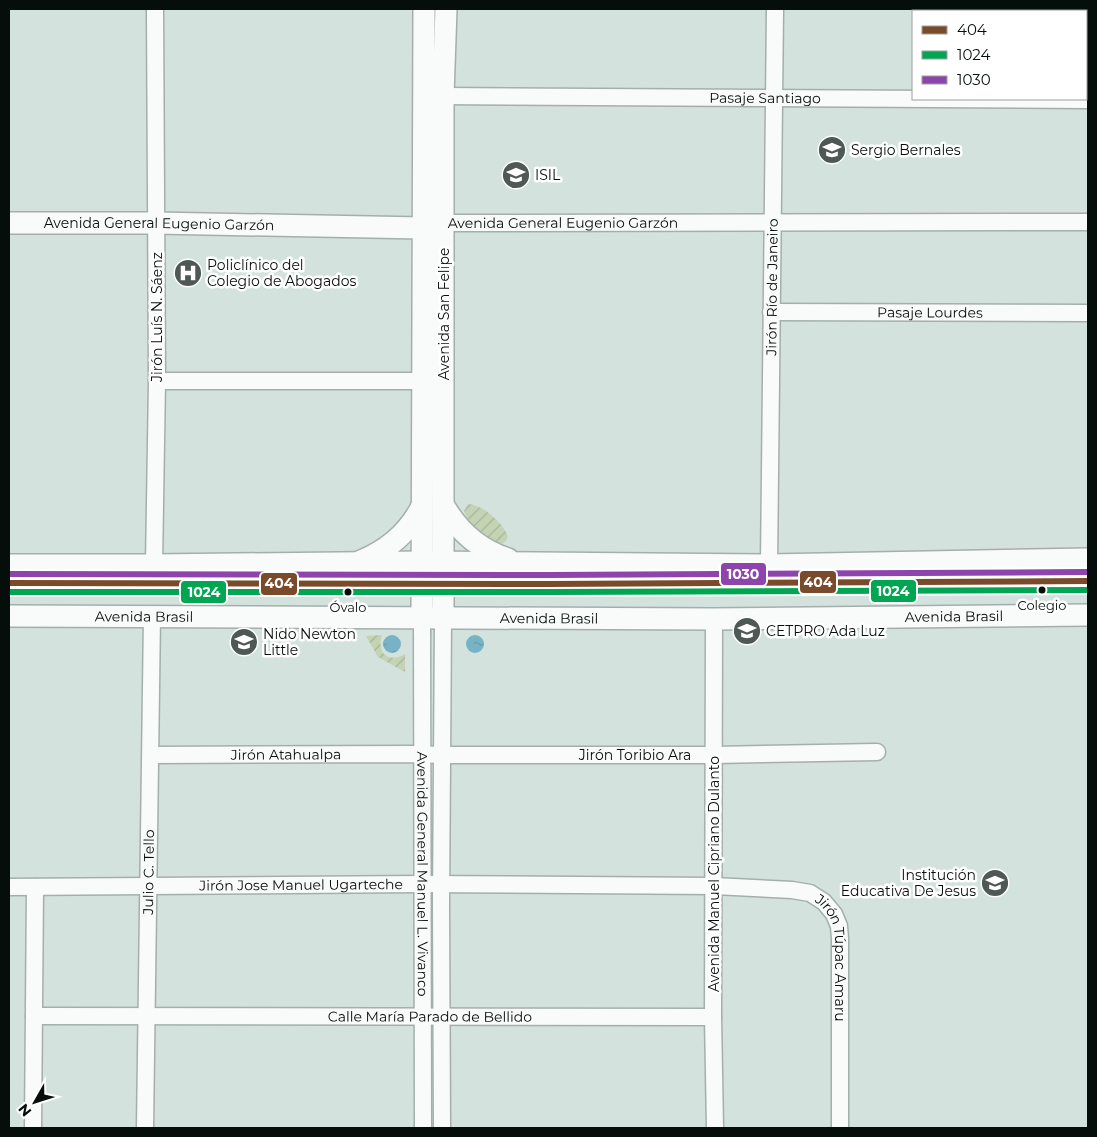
<svg xmlns="http://www.w3.org/2000/svg" width="1097" height="1137" font-family="Montserrat,sans-serif">
<style>
.garden{fill:url(#garden-furrows)}
.water{fill:url(#water-ripples)}
.lines{fill:none;stroke-linecap:round;stroke-linejoin:round}
.minor-casing{stroke:#a4afac;stroke-width:19}
.major-casing{stroke:#a4afac;stroke-width:24}
.minor{stroke:#f8fbfa;stroke-width:16}
.major{stroke:#f8fbfa;stroke-width:21}
.bus-1-casing{stroke:#fff;stroke-width:10}
.bus-2-casing{stroke:#fff;stroke-width:10}
.bus-3-casing{stroke:#fff;stroke-width:10}
.bus-1{stroke:#7a4b2a;stroke-width:6}
.bus-2{stroke:#00a651;stroke-width:6}
.bus-3{stroke:#8e44ad;stroke-width:6}
.bus-dot{fill:#060e0c;stroke:#fff;stroke-width:2}
.labels{text-anchor:middle;dominant-baseline:central;stroke-width:5;stroke-linejoin:round;paint-order:stroke}
.bus-label{font-size:13px;fill:#060e0c;stroke:#fff}
.street-label{font-size:14px;fill:#060e0c;stroke:#fff}
.poi-label{font-size:14px;fill:#060e0c;stroke:#fff;text-anchor:start}
.line-badge{stroke:#fff;stroke-width:2}
.badge-label{font-size:14px;text-anchor:middle;font-weight:bold;fill:#fff}
</style>
<defs>
<pattern id="garden-furrows" width="10" height="10" patternUnits="userSpaceOnUse" patternTransform="scale(1.25)"><rect width="10" height="10" fill="#c4d3b4"/><path d="M-1 1l2-2M0 10L10 0M9 11l2-2" fill="none" stroke="#a7b49a"/></pattern>
<pattern id="water-ripples" width="26" height="14" patternUnits="userSpaceOnUse" patternTransform="scale(1.25)"><rect width="26" height="14" fill="#77b3c5"/><path d="M2 4q2-2 4 0t4 0M15 11q2-2 4 0t4 0" fill="none" stroke="#6599a8"/></pattern>
</defs>
<rect width="100%" height="100%" fill="#d3e2dd"/>
<path class="garden" d="M468,504C482,504 503,523 508,536L506,541L502,544C490,541 467,524 464,511Z
M382,635C376,653 389,664 405,654V672L378,657L366,636Z"/>
<path class="water" d="M383 644a9 9 0 1 1 18 0a9 9 0 1 1-18 0Z
M466 644a9 9 0 1 1 18 0a9 9 0 1 1-18 0Z"/>
<g class="lines">
<defs>
<g id="minor">
<path id="s1" d="M443,96L1088,100"/>
<path id="s2" d="M444,223L1088,222"/>
<path id="s3" d="M771,312L1088,313"/>
<path d="M157,381H422"/>
<path d="M154,565L157,381L155,9"/>
<path id="s4" d="M769,565L775,9"/>
<path id="s5" d="M422,619L423,1128"/>
<path d="M714,619L713,1017L715,1128"/>
<path id="s6" d="M151,755L411,754L443,755H714L877,752"/>
<path id="s7" d="M9,887L422,884L714,886L792,890L810,893L824,902L834,914L839,926L840,939V1128"/>
<path id="s8" d="M34,1016L713,1017"/>
<path d="M33,1128L35,887"/>
<path id="s9" d="M145,1128L152,616"/>
<path d="M442,1128L441,905L443,619"/>
</g>
<g id="major">
<path id="s10" d="M9,223H156L422,228L435,225"/>
<path d="M444,506C459,532 480,550 508,559"/>
<path d="M361,561C388,550 409,532 422,506"/>
<path d="M9,565H154L423,562L769,565L1088,559"/>
<path id="s11" d="M9,616L714,619L1088,615"/>
<path d="M422,619L424,9"/>
<path d="M443,619V96L446,9"/>
</g>
</defs>
<use href="#minor" class="minor-casing"/>
<use href="#major" class="major-casing"/>
<use href="#minor" class="minor"/>
<use href="#major" class="major"/>
<defs>
<path id="bus-1" d="M9,583L548,584L1088,581"/>
<path id="bus-2" d="M9,592H549L1088,590"/>
<path id="bus-3" d="M9,574L548,575L1088,572"/>
</defs>
<use href="#bus-1" class="bus-1-casing"/>
<use href="#bus-2" class="bus-2-casing"/>
<use href="#bus-3" class="bus-3-casing"/>
<use href="#bus-1" class="bus-1"/>
<use href="#bus-2" class="bus-2"/>
<use href="#bus-3" class="bus-3"/>
</g>
<defs>
<symbol id="school-disc" viewBox="-11 -11 22 22"><circle r="9.5" fill="#4e5855" stroke="#fff"/><path d="M0-5L7-2L0 1L-7-2ZM-4 1L0 2.5L4 1V4Q0 6-4 4Z" fill="#fff"/></symbol>
<symbol id="university-disc" viewBox="-11 -11 22 22"><circle r="9.5" fill="#4e5855" stroke="#fff"/><path d="M0-5L7-2L0 1L-7-2ZM-4 1L0 2.5L4 1V4Q0 6-4 4Z" fill="#fff"/></symbol>
<symbol id="hospital-disc" viewBox="-11 -11 22 22"><circle r="9.5" fill="#4e5855" stroke="#fff"/><path d="M-5-5h3v3.5h4V-5h3V5h-3V1.5h-4V5h-3Z" fill="#fff"/></symbol>
</defs>
<g fill-rule="evenodd">
<use href="#school-disc" x="816" y="134" width="32" height="32"/>
<use href="#university-disc" x="500" y="159" width="32" height="32"/>
<use href="#hospital-disc" x="172" y="257" width="32" height="32"/>
<use href="#university-disc" x="731" y="615" width="32" height="32"/>
<use href="#school-disc" x="228" y="626" width="32" height="32"/>
<use href="#school-disc" x="979" y="867" width="32" height="32"/>
</g>
<g class="bus-dot">
<circle cx="1042" cy="590" r="4.5"/>
<circle cx="348" cy="592" r="4.5"/>
</g>
<g class="labels">
<g class="bus-label">
<text x="1042" y="605">Colegio</text>
<text x="348" y="607">Óvalo</text>
</g>
<g class="street-label">
<text stroke="none"><textPath href="#s1" startOffset="322">Pasaje Santiago</textPath></text>
<text stroke="none"><textPath href="#s2" startOffset="119">Avenida General Eugenio Garzón</textPath></text>
<text stroke="none"><textPath href="#s10" startOffset="150">Avenida General Eugenio Garzón</textPath></text>
<text stroke="none"><textPath href="#s4" startOffset="278">Jirón Río de Janeiro</textPath></text>
<text stroke="none"><textPath href="#s3" startOffset="159">Pasaje Lourdes</textPath></text>
<text transform="translate(444 314) rotate(-90)">Avenida San Felipe</text>
<text transform="translate(157 317) rotate(-90)">Jirón Luís N. Sáenz</text>
<text stroke="none"><textPath href="#s11" startOffset="135">Avenida Brasil</textPath></text>
<text stroke="none"><textPath href="#s11" startOffset="945">Avenida Brasil</textPath></text>
<text stroke="none"><textPath href="#s11" startOffset="540">Avenida Brasil</textPath></text>
<text stroke="none"><textPath href="#s6" startOffset="135">Jirón Atahualpa</textPath></text>
<text stroke="none"><textPath href="#s6" startOffset="484">Jirón Toribio Ara</textPath></text>
<text stroke="none"><textPath href="#s9" startOffset="256">Julio C. Tello</textPath></text>
<text stroke="none"><textPath href="#s5" startOffset="255">Avenida General Manuel L. Vivanco</textPath></text>
<text transform="translate(714 874) rotate(-90)">Avenida Manuel Cipriano Dulanto</text>
<text stroke="none"><textPath href="#s7" startOffset="292">Jirón Jose Manuel Ugarteche</textPath></text>
<text stroke="none"><textPath href="#s7" startOffset="876">Jirón Túpac Amaru</textPath></text>
<text stroke="none"><textPath href="#s8" startOffset="396">Calle María Parado de Bellido</textPath></text>
</g>
<g class="poi-label">
<text x="851" y="150">Sergio Bernales</text>
<text x="535" y="175">ISIL</text>
<text x="207" y="265">Policlínico del<tspan x="207" dy="16">Colegio de Abogados</tspan></text>
<text x="766" y="631">CETPRO Ada Luz</text>
<text x="263" y="634">Nido Newton<tspan x="263" dy="16">Little</tspan></text>
<text x="976" y="875" text-anchor="end">Institución<tspan x="976" dy="16">Educativa De Jesus</tspan></text>
</g>
</g>
<g class="line-badge">
<rect x="720" y="562" width="47" height="24" rx="5" fill="#8e44ad"/>
<rect x="799" y="570" width="38" height="24" rx="5" fill="#7a4b2a"/>
<rect x="260" y="572" width="38" height="24" rx="5" fill="#7a4b2a"/>
<rect x="870" y="579" width="47" height="24" rx="5" fill="#00a651"/>
<rect x="180" y="580" width="47" height="24" rx="5" fill="#00a651"/>
</g>
<g class="badge-label">
<text x="743" y="579">1030</text>
<text x="818" y="587">404</text>
<text x="279" y="588">404</text>
<text x="893" y="596">1024</text>
<text x="204" y="597">1024</text>
</g>
<rect width="1097" height="1137" fill="none" stroke="#060e0c" stroke-width="20"/>
<rect x="912" y="10" width="175" height="90" fill="#ffffff" stroke="#9b9f9e"/>
<rect x="922" y="26" width="25" height="8" fill="#7a4b2a" stroke="#9b9f9e"/>
<text x="957" y="35" font-size="15" fill="#060e0c">404</text>
<rect x="922" y="51" width="25" height="8" fill="#00a651" stroke="#9b9f9e"/>
<text x="957" y="60" font-size="15" fill="#060e0c">1024</text>
<rect x="922" y="76" width="25" height="8" fill="#8e44ad" stroke="#9b9f9e"/>
<text x="957" y="85" font-size="15" fill="#060e0c">1030</text>
<g transform="translate(35 1102) rotate(231)" stroke="#ffffff" stroke-width="4" paint-order="stroke">
<path d="M0-4L9 19L0 12L-9 19Z" fill="#060e0c"/>
<text y="-8" font-size="14" font-weight="bold" text-anchor="middle" fill="#060e0c">N</text>
</g>
</svg>
